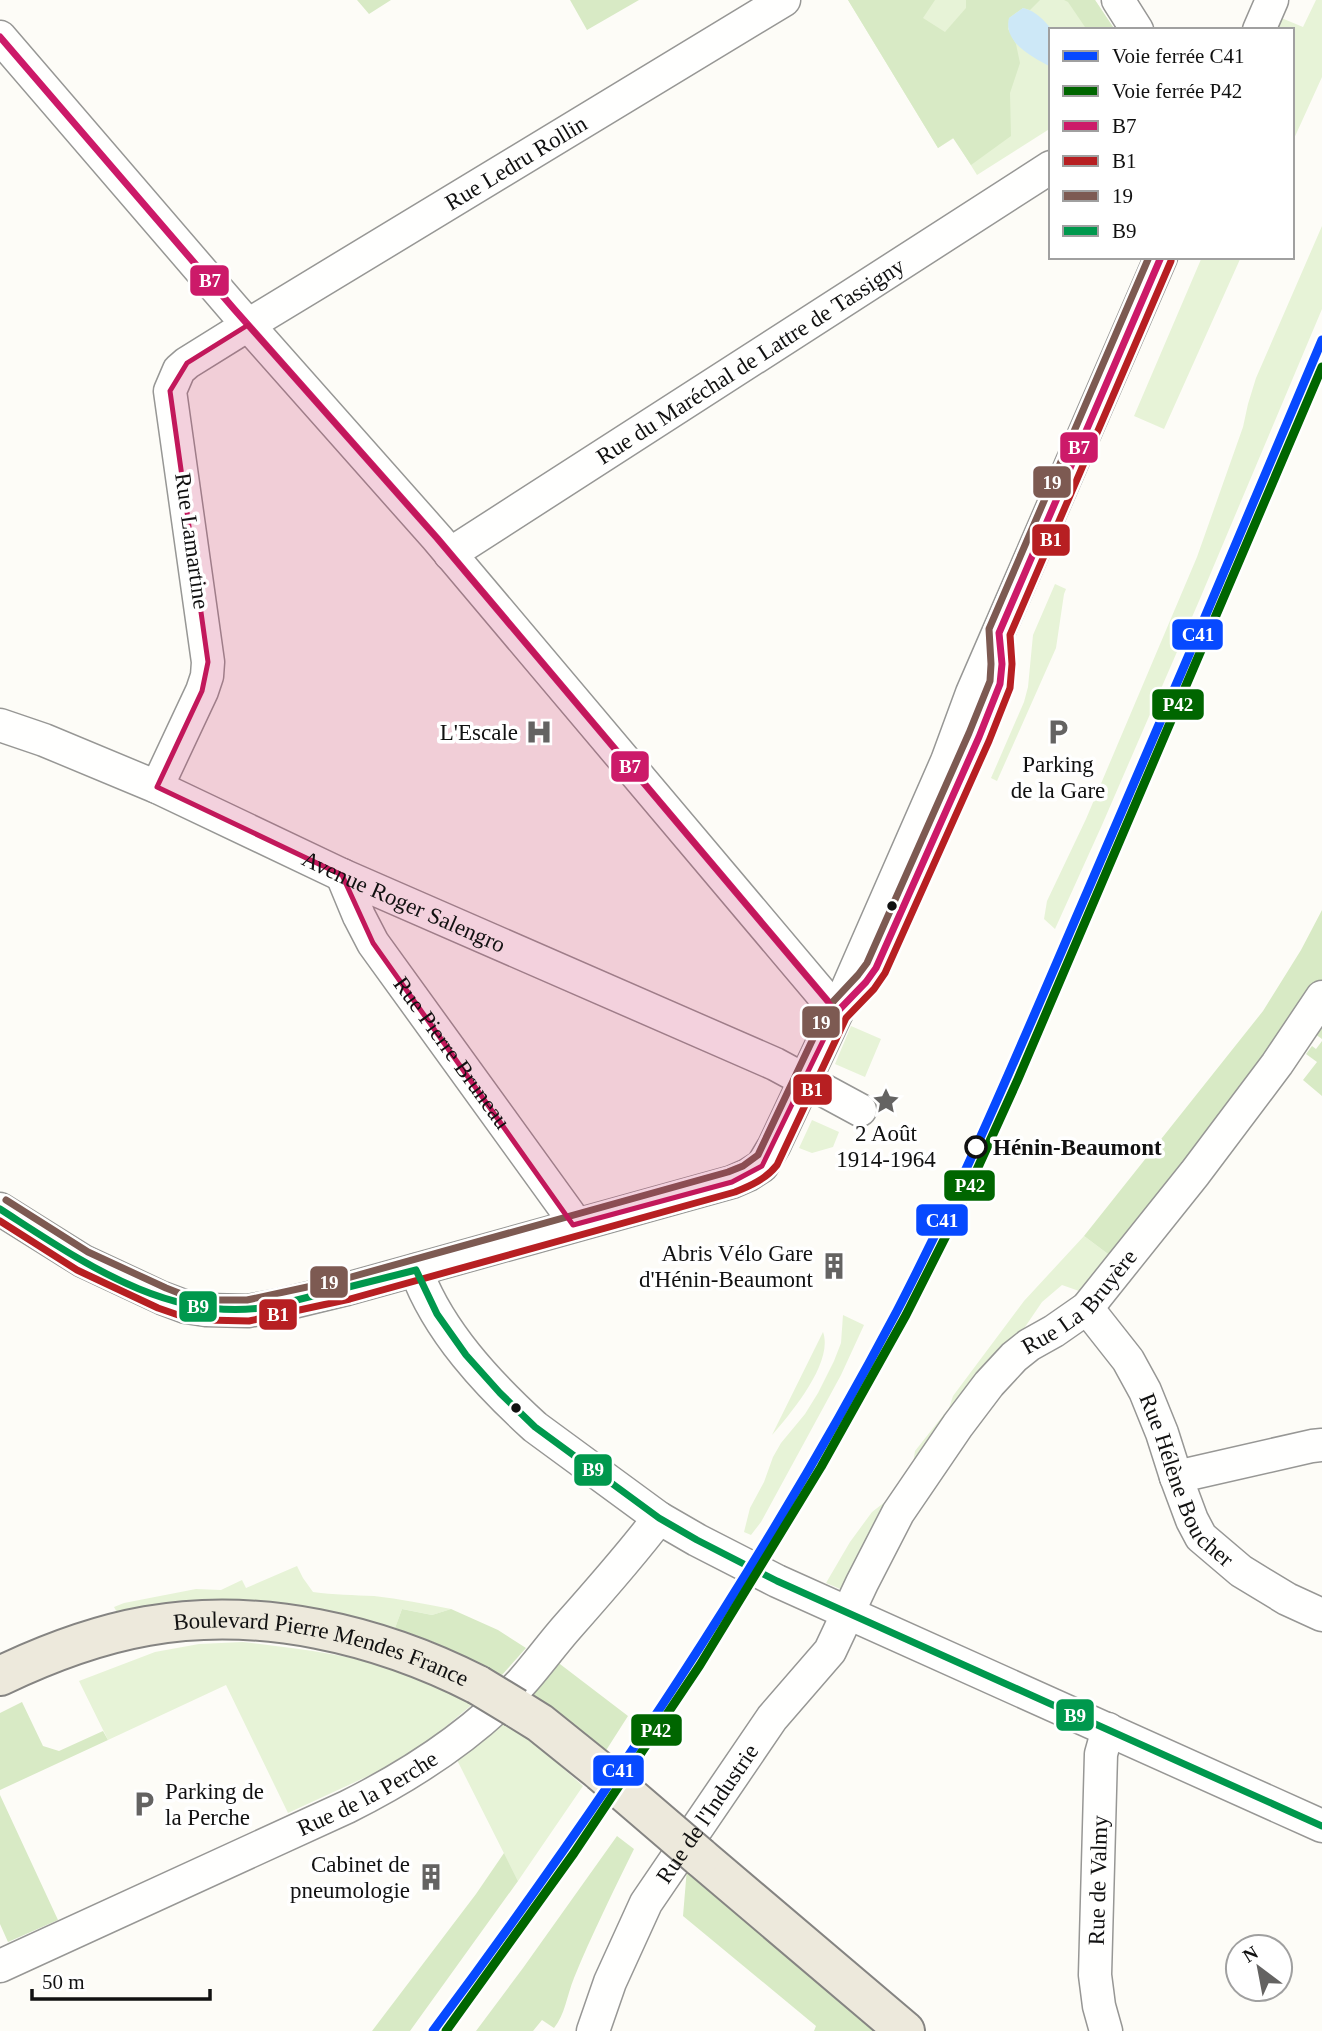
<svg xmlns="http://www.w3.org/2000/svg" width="1322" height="2031" font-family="'Times New Roman',serif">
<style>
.green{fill:#e7f3d7}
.forest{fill:#d8eac5}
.water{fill:#cde8f7}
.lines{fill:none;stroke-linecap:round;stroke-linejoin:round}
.minor-casing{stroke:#979795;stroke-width:35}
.major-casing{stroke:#858482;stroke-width:42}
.minor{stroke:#fffffe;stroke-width:32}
.major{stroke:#ede9dc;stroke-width:38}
.major-bridge-casing{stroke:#858482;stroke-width:42;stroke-linecap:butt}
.major-bridge{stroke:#ede9dc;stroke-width:38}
.bus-1-casing{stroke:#fff;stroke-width:12}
.bus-2-casing{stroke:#fff;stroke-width:12}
.bus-3-casing{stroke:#fff;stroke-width:12}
.bus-4-casing{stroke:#fff;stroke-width:12}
.bus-1{stroke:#cc1a69;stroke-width:7}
.bus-2{stroke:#b71f22;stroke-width:7}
.bus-3{stroke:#7d5a52;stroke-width:7}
.bus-4{stroke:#00984d;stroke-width:7}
.rail-1-casing{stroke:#fff;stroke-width:14}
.rail-2-casing{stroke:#fff;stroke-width:14}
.rail-1{stroke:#0749ff;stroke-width:9}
.rail-2{stroke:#060;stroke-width:9}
.marked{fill:#c2185b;fill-opacity:0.2;stroke:#c2185b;stroke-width:5;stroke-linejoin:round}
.bus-dot{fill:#111;stroke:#fff;stroke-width:2.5}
.stop-dot{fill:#fff;stroke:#111;stroke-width:3.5}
.labels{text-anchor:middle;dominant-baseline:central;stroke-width:7;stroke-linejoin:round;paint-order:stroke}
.street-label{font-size:23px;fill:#111;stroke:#fff}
.poi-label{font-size:23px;fill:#111;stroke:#fff;text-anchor:end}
.stop-label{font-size:23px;font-weight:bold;fill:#111;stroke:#fff;text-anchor:start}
.line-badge{stroke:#fff;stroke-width:2.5}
.badge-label{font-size:19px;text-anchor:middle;font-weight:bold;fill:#fff}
</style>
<rect width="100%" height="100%" fill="#fdfcf7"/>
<path class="green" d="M848,0H1095L1115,30H1051V128L977,175L954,138L938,148Z
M1316,0H1322V77L1292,143V30H1273L1279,17L1303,27Z
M1322,226V309L1199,601L1102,825L1055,929L1044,919L1047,901L1086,819L1197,557L1243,427L1248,404L1256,378Z
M1202,257H1241L1164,429L1134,416Z
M1055,584L1066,589L1064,594L1056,648L997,781L991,778L1024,702L1028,687L1033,635Z
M851,1026L881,1039L865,1077L835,1064Z
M812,1120L839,1132L833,1147L812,1153L799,1148Z
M1084,1236L1112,1257L1093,1280L1079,1291L1062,1285L1042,1302L845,1591L826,1583L850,1542L872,1512L890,1498L913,1464L915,1451L949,1408L953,1396L1024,1301Z
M843,1315L864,1325L841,1375L761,1522L751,1535L744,1532L750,1508L764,1482L773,1457L781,1443L805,1414L818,1393L834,1361L841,1343Z
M823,1332C834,1362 791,1413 772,1435Z
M297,1566L303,1578L313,1592C334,1595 354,1595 374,1596C400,1599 425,1604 451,1609L432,1615L402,1609L395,1628L366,1623L119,1616L114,1607L124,1603L196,1589L221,1590L242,1580L246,1588Z
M243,1642C299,1649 355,1655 409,1674C431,1682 452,1693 474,1703L432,1738L379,1771L288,1813L226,1685L108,1740L79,1681L155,1652L199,1644Z
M503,1719L537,1745L583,1786L518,1881L456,1758Z"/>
<path class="forest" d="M357,0H391L369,14Z
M570,0H639L587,30Z
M848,0H935L923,18L945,32L966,8V0H1040L1030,10L1023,8L1009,18L1008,29L1016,44L1020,63L1010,93L1011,136L971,165L953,138L938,148Z
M1064,0H1095L1115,30H1087L1068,2Z
M1322,910V1039L1315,1034L1112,1257L1084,1236L1263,1011L1301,950Z
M1322,1041V1096L1303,1080L1317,1062L1306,1054L1312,1046L1316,1049Z
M402,1609L432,1615L451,1609L498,1630L526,1648L502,1675L431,1641L395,1628Z
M556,1661L628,1716L605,1752L530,1692Z
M22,1702L43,1746L59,1751L103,1731L108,1740L0,1790V1713Z
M0,1795L58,1920L8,1942L0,1924Z
M617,1836L634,1849C613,1892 592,1934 574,1978C567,1995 565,2015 554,2028L542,2020L533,2031H476L523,1968Z
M504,1853L518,1881L410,2031H372L476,1894Z
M687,1868L876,2031H814L816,2026L683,1916Z"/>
<path class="water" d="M1023,8C1036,11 1044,20 1052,30L1051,67C1033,57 1003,43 1009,18Z"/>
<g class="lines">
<defs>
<g id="minor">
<path d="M1118,0L1137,30"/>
<path d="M1259,30L1272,0"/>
<path d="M0,37L234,309L437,538L837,1012"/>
<path id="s1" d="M450,554L1051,167"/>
<path id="s2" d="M0,725L44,740L157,787L342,875L775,1064L860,1110"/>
<path id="s3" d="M157,787L202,691L207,676L208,662L170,391L179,370L187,363L248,325L784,0"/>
<path id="s4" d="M342,875L359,916L373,943L569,1214L573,1225"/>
<path d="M0,1209L83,1261L162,1298L186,1307L206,1310L248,1311L281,1305L347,1289L732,1182L748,1175L762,1166L774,1146L837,1012L947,761L972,693L1161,257"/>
<path d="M416,1270C438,1331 488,1384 535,1427L659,1518L697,1540L777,1581L1322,1826"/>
<path id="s5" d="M1087,1308L1128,1360L1145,1391L1162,1433L1176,1477L1192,1520L1201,1537L1241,1571L1287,1599L1322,1615"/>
<path d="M1176,1477L1312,1446L1322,1445"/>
<path id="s6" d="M0,1966L347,1807C411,1775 472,1736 521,1683C538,1664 552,1644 569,1625C600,1590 631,1555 659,1518"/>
<path id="s7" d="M593,2031L610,1982L646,1903L772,1718L830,1651L862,1583L898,1513L958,1425L989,1384L1014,1357L1029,1345L1054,1331L1087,1308L1195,1173L1277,1064L1322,997"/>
<path id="s8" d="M1106,2031L1099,2006L1095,1975L1101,1754L1108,1729"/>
</g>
<g id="major">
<path id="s9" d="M0,1676C46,1654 96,1635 147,1626C259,1606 378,1634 478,1685"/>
<path d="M516,1708L540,1723L601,1772"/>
<path d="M700,1857L905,2031"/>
</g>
</defs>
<use href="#minor" class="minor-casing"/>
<use href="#major" class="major-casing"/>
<use href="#minor" class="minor"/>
<use href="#major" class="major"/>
<defs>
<path id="major-bridge" d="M478,1685L516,1708
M601,1772L700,1857"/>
</defs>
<use href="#major-bridge" class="major-bridge-casing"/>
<use href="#major-bridge" class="major-bridge"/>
<defs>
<path id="bus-1" d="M0,37L234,309L437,538L837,1012
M837,1012L866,982L876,968L979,737L1000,684L1002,664L999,633L1161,257"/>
<path id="bus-2" d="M0,1221L77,1270L158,1308L184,1317L206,1320L249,1321L350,1299L735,1192C750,1186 766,1179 777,1165L846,1018L874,989L885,973L989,741L1010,688L1012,664L1010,635L1171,261"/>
<path id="bus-3" d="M6,1200L88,1252L166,1288L189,1297L207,1300H247L344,1279L728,1172L743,1166L758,1155L828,1007L858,975L867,963L969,733L990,681L991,664L989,629L1149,257"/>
<path id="bus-4" d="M0,1209C81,1261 171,1326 273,1306L416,1270
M416,1270L437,1314L466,1355L500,1393L535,1427L659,1518L697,1540L777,1581L1322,1826"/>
</defs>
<use href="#bus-1" class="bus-1-casing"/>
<use href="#bus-2" class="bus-2-casing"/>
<use href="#bus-3" class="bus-3-casing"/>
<use href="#bus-4" class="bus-4-casing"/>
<use href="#bus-1" class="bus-1"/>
<use href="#bus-2" class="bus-2"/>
<use href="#bus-3" class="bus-3"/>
<use href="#bus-4" class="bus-4"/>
<defs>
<path id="rail-1" d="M433,2031C603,1802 764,1563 897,1311C968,1174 1027,1031 1088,890C1167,707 1245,524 1322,340"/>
<path id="rail-2" d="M446,2031L574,1853L700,1665L821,1467L906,1315L955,1218L1018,1079L1322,367"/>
</defs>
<use href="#rail-1" class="rail-1-casing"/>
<use href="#rail-2" class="rail-2-casing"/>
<use href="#rail-1" class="rail-1"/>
<use href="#rail-2" class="rail-2"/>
</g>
<path class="marked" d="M248,325L437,538L837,1012L762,1166L732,1182L573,1225L373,943L342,875L157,787L202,691L208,662L170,391L187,363Z"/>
<defs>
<symbol id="hospital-bare" viewBox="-9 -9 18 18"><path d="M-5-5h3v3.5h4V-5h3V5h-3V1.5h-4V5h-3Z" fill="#646362" stroke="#fff" stroke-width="2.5" paint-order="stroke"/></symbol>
<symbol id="parking-bare" viewBox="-9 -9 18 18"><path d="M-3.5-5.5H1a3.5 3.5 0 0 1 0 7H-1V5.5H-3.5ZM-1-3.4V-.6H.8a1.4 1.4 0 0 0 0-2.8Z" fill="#646362" stroke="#fff" stroke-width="2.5" paint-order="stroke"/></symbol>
<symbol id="sight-bare" viewBox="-9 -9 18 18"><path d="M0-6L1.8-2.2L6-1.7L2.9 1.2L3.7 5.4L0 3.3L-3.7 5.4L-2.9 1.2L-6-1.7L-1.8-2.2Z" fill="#646362" stroke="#fff" stroke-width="2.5" paint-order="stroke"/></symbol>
<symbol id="building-bare" viewBox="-9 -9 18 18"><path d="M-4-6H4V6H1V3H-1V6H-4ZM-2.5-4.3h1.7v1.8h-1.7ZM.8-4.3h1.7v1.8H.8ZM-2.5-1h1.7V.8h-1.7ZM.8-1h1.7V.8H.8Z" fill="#646362" stroke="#fff" stroke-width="2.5" paint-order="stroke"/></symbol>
</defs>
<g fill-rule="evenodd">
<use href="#hospital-bare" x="520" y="713" width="38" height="38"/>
<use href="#parking-bare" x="1039" y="713" width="38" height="38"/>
<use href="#sight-bare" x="867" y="1082" width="38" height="38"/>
<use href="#building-bare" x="815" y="1247" width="38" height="38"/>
<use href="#parking-bare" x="125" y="1785" width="38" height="38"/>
<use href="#building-bare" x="412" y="1858" width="38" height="38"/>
</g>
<g class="bus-dot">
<circle cx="892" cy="906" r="6"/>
<circle cx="516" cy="1408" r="6"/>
</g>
<circle class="stop-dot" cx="976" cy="1147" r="10"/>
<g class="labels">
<g class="street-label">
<text stroke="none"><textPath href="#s3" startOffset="828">Rue Ledru Rollin</textPath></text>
<text stroke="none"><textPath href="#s1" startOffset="357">Rue du Maréchal de Lattre de Tassigny</textPath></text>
<text transform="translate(192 541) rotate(82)">Rue Lamartine</text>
<text stroke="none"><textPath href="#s2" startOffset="441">Avenue Roger Salengro</textPath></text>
<text stroke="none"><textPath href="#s4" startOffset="210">Rue Pierre Bruneau</textPath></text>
<text stroke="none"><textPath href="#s7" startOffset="886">Rue La Bruyère</textPath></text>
<text stroke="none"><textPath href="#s5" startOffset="201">Rue Hélène Boucher</textPath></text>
<text stroke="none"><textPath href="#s9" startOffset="334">Boulevard Pierre Mendes France</textPath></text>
<text stroke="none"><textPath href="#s6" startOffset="406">Rue de la Perche</textPath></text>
<text stroke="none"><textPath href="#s7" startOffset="247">Rue de l'Industrie</textPath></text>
<text stroke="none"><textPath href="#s8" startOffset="152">Rue de Valmy</textPath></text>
</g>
<g class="poi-label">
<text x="518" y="732">L'Escale</text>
<text x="1058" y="764" text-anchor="middle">Parking<tspan x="1058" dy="26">de la Gare</tspan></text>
<text x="886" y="1133" text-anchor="middle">2 Août<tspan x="886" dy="26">1914-1964</tspan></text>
<text x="813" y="1253">Abris Vélo Gare<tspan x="813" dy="26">d'Hénin-Beaumont</tspan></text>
<text x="165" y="1791" text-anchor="start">Parking de<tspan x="165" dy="26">la Perche</tspan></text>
<text x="410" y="1864">Cabinet de<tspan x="410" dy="26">pneumologie</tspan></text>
</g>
<g class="stop-label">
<text x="993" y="1147">Hénin-Beaumont</text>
</g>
</g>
<g class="line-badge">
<rect x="189" y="264" width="41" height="33" rx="7" fill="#cc1a69"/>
<rect x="1059" y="431" width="40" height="33" rx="7" fill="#cc1a69"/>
<rect x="1032" y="465" width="40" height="34" rx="7" fill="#7d5a52"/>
<rect x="1031" y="523" width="40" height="34" rx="7" fill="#b71f22"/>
<rect x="1171" y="618" width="53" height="33" rx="7" fill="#0749ff"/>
<rect x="1151" y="688" width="54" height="33" rx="7" fill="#060"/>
<rect x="610" y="750" width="40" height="33" rx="7" fill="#cc1a69"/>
<rect x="801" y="1005" width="40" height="34" rx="7" fill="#7d5a52"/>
<rect x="792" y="1073" width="41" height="33" rx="7" fill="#b71f22"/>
<rect x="943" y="1169" width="53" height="33" rx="7" fill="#060"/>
<rect x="915" y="1203" width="54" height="34" rx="7" fill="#0749ff"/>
<rect x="309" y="1265" width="40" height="34" rx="7" fill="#7d5a52"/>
<rect x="178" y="1290" width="40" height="33" rx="7" fill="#00984d"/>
<rect x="258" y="1298" width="40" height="33" rx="7" fill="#b71f22"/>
<rect x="573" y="1453" width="40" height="34" rx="7" fill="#00984d"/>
<rect x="1055" y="1698" width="40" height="34" rx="7" fill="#00984d"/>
<rect x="630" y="1713" width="53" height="34" rx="7" fill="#060"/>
<rect x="592" y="1754" width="53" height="33" rx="7" fill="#0749ff"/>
</g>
<g class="badge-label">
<text x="210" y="287">B7</text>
<text x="1079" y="454">B7</text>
<text x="1052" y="489">19</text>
<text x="1051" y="546">B1</text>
<text x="1198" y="641">C41</text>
<text x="1178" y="711">P42</text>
<text x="630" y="773">B7</text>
<text x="821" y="1029">19</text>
<text x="812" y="1096">B1</text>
<text x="970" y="1192">P42</text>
<text x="942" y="1227">C41</text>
<text x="329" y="1289">19</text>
<text x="198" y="1313">B9</text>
<text x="278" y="1321">B1</text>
<text x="593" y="1476">B9</text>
<text x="1075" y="1722">B9</text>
<text x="656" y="1737">P42</text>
<text x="618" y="1777">C41</text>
</g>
<rect x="1049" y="28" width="245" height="231" fill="#ffffff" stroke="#a0a0a0" stroke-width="2"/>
<rect x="1063" y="51" width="35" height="10" fill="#0749ff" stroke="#a0a0a0" stroke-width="2"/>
<text x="1112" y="63" font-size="21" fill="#111111">Voie ferrée C41</text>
<rect x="1063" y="86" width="35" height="10" fill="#006600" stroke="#a0a0a0" stroke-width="2"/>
<text x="1112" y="98" font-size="21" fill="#111111">Voie ferrée P42</text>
<rect x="1063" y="121" width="35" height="10" fill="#cc1a69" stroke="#a0a0a0" stroke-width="2"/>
<text x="1112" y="133" font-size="21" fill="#111111">B7</text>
<rect x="1063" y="156" width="35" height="10" fill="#b71f22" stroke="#a0a0a0" stroke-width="2"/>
<text x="1112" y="168" font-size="21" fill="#111111">B1</text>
<rect x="1063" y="191" width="35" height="10" fill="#7d5a52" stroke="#a0a0a0" stroke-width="2"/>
<text x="1112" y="203" font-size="21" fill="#111111">19</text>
<rect x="1063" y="226" width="35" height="10" fill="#00984d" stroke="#a0a0a0" stroke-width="2"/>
<text x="1112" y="238" font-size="21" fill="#111111">B9</text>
<g transform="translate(1259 1968) rotate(328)"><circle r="33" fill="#ffffff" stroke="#a0a0a0" stroke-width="2"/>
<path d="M0-5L12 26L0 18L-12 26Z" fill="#646362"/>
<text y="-10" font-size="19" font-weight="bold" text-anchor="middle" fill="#111111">N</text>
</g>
<path d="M32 1989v10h178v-10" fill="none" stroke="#111111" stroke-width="3.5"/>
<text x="42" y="1989" font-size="21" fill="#111111" stroke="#ffffff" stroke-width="5" paint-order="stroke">50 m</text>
</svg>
